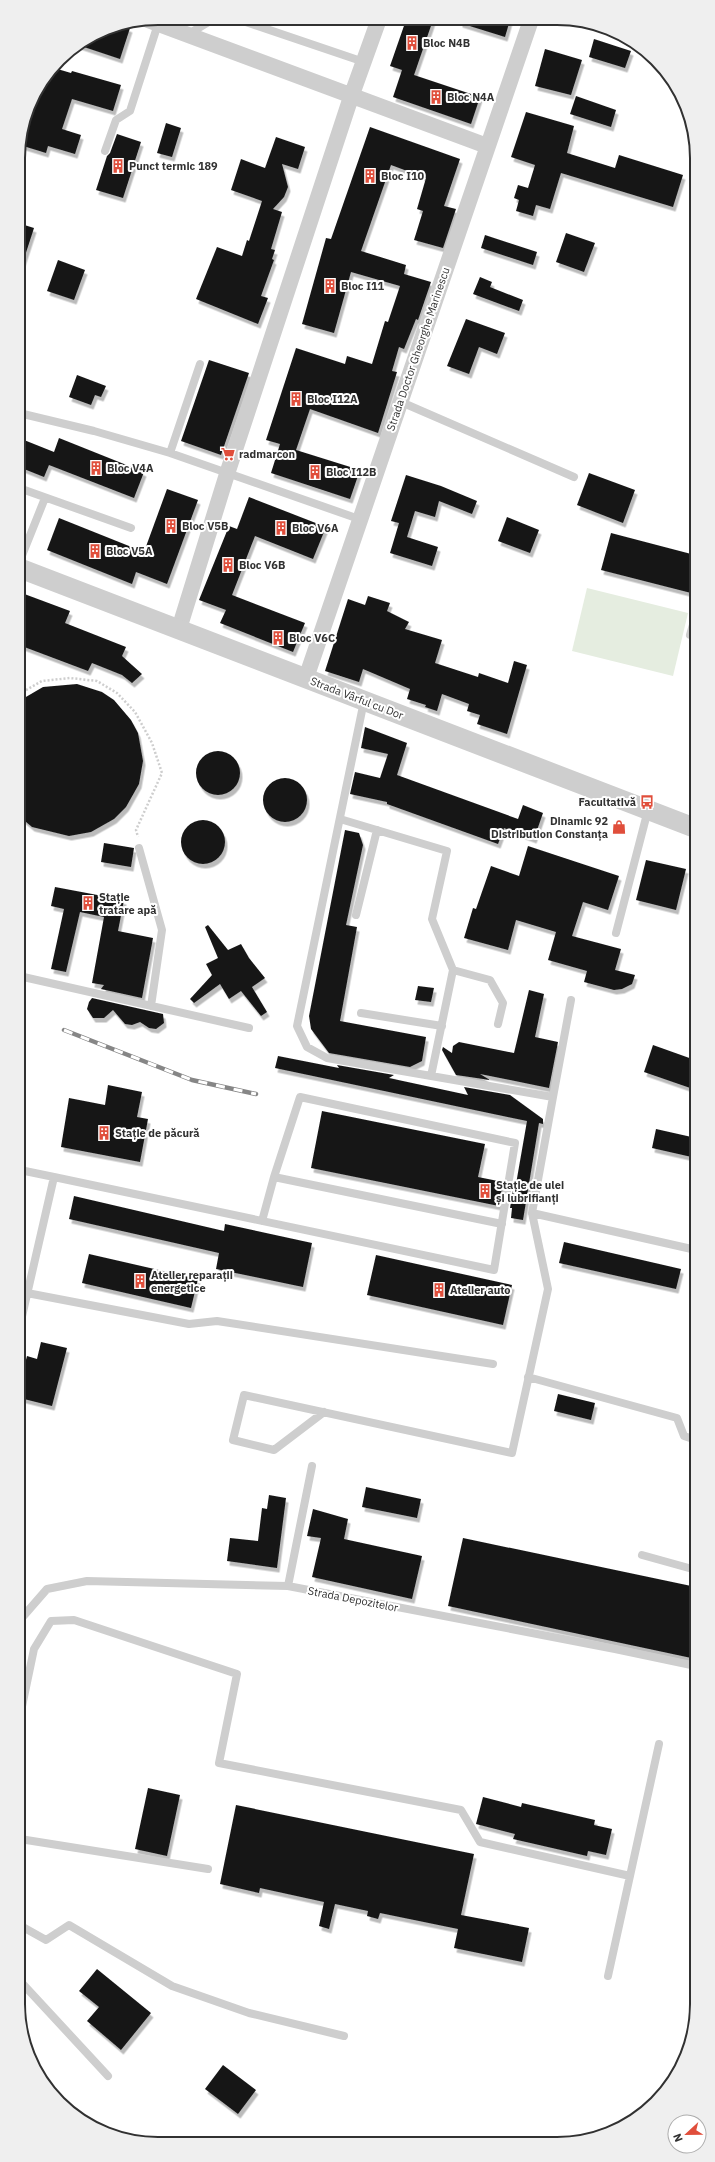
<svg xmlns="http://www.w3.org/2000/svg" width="715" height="2162" font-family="'IBM Plex Sans',sans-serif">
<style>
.green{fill:#e5ede0}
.building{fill:#181818;filter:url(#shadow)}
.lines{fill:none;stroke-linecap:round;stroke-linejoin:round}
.path{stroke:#cecece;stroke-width:2.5;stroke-dasharray:2 2;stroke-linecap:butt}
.service{stroke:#cecece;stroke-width:8}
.minor{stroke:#cecece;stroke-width:16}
.tertiary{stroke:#cecece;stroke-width:20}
.rail-casing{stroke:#868686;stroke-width:4.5}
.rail{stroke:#fff;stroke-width:3;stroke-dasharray:9;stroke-linecap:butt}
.labels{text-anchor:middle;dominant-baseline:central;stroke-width:4;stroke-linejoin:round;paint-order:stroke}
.poi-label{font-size:11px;font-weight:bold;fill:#313131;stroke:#fff;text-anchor:start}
.street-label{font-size:11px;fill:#313131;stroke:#fff}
.rim{fill:none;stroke:#313131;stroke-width:2}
</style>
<defs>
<filter id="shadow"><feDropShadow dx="2.5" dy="4.5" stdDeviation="0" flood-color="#0004"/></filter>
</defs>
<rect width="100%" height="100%" fill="#fff"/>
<path class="green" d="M587,588L688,613L673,676L572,651Z"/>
<path class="building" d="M406,20H433L414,75L480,97L471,124L393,97L402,70L390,66Z
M460,20H510L505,37L460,23Z
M122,25L130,28L120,59L78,45L105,29Z
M594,39L631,51L625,68L589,57Z
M545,49L582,60L571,95L535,86Z
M54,68L71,73L72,71L121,85L113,111L72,99L62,129L81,135L75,154L48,146L46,153L20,145L34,94Z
M576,96L616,110L611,127L570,114Z
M526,112L574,126L567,153L615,168L619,155L683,175L673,207L561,173L550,209L536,205L533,216L516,211L519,200L514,198L518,185L528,188L535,165L511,157Z
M166,123L181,128L172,157L157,153Z
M370,127L460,159L444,206L456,209L443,248L414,240L423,211L417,209L426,178L391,165L361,251L406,265L404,274L431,282L418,320L416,319L404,349L399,347L392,371L397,372L378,433L310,409L296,450L360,470L350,499L271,473L280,444L266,440L296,348L345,364L347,356L372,364L385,321L388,322L400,286L351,272L334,333L302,324L326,238L331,239Z
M117,134L141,142L123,198L96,190L107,156L110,153Z
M276,137L305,147L298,169L282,164L288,187L284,197L273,209L282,212L271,249L275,250L272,259L274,260L261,296L268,298L258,324L196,299L217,247L242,256L247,240L249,241L262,201L231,190L241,159L265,168Z
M18,223L34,228L21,268H18Z
M566,233L595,243L584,272L556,262Z
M485,235L537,252L533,265L481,248Z
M58,260L85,270L74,300L47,291Z
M480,277L492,282L490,287L523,300L519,311L473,294Z
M466,319L505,333L497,354L479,347L469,374L447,366Z
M209,360L249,373L221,455L181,441Z
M77,375L106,386L101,397L95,395L91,405L69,397Z
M19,438L54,452L59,438L144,472L134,498L49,465L44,477L19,467Z
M589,473L635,490L623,523L577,505Z
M406,475L441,486L477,501L472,514L439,501L435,517L415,511L407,537L438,547L432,566L390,553L399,523L391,521Z
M167,489L198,500L167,584L136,572L132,584L47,550L59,518L144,552Z
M249,497L326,527L313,559L255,536L232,595L305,623L293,652L220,623L226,610L199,600L229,526L237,529Z
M507,517L539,530L530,553L498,541Z
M611,533L695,555V594L601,570Z
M19,592L70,611L65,623L126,647L122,656L142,674L132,683L122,675L92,663L88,671L19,645Z
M368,596L390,603L387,611L409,622L405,629L442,640L435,663L478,677L479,673L508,683L514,661L527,665L507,734L477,724L480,715L467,711L469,704L442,694L437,711L425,707L426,705L407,699L410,689L363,669L359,682L325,671L348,599L365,605Z
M77,684L102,692L114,700L131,720L138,733L143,761L139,784L126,807L114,819L91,832L69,836L32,827L19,816V701L43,687Z
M365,727L407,743L397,775L518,819L523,805L543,813L534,839L504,828L498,844L387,804V802L350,794L355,772L380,778L388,754L361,748Z
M196 773a22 22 0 1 1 44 0a22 22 0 1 1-44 0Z
M263 800a22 22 0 1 1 44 0a22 22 0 1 1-44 0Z
M181 842a22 22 0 1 1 44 0a22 22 0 1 1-44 0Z
M345,830L359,833L363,845L346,925L357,927L340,1021L426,1037L422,1061L410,1067L329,1053L311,1029L309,1016Z
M104,843L134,848L131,867L101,862Z
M528,846L619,876L608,910L583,902L572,936L621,949L615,970L635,975L632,984L622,989L614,990L584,982L587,971L548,960L556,932L516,920L508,950L464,938L473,908L476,909L491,866L519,876Z
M646,860L686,869L676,910L636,900Z
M55,887L124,900L118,931L153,938L142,998L101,989L104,985L92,983L104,917L80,912L66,972L51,969L64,909L51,906Z
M208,925L228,950L241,944L249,958L265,978L252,987L267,1012L261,1016L241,991L229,999L220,984L194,1003L190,999L212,975L206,964L218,958L205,927Z
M418,986L434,988L431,1002L415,1000Z
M529,990L544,994L535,1037L558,1042L549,1088L480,1074L490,1080L456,1075L442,1050L443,1047L452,1053L453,1046L459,1042L514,1053Z
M92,998L163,1014L164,1023L156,1029L149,1028L140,1022L132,1025L125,1024L113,1010L104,1018H93L87,1009L89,1002Z
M653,1045L695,1060L696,1090L644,1072Z
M278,1056L339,1068L337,1065L394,1075L389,1078L468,1095L464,1087L510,1095L543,1119V1124L539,1123L523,1220L511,1218L512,1208H510L514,1184H516L527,1121L275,1068Z
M108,1085L142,1092L137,1117L148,1119L140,1162L61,1147L69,1098L105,1105Z
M322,1111L485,1144L478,1177L503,1182L499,1206L311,1168Z
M656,1129L696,1138V1158L652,1148Z
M74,1196L224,1231L225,1224L312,1243L303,1287L216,1269L219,1253L69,1219Z
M564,1242L681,1269L676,1289L559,1263Z
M89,1254L198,1279L191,1308L82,1283Z
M376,1255L512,1285L503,1325L367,1295Z
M41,1342L67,1348L52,1406L20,1398V1382L27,1356L37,1359Z
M558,1394L595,1403L591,1420L554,1411Z
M366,1487L421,1499L417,1518L362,1507Z
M269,1495L286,1498L277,1568L227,1561L230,1538L258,1541L262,1508L267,1509Z
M313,1509L348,1519L344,1539L422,1556L412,1599L312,1577L321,1538L307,1536Z
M463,1538L696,1587V1659L448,1606Z
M148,1788L180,1795L167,1856L135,1849Z
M483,1797L521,1807L522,1803L595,1820L594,1825L612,1829L606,1855L588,1851L587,1856L513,1839L515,1834L476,1824Z
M236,1805L474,1854L461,1915L529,1928L522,1962L454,1948L458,1929L380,1913L378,1919L367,1916L368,1911L335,1904L329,1929L319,1926L324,1902L260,1888L259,1893L220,1884Z
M97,1969L151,2013L121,2050L87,2021L99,2007L79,1991Z
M223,2065L256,2090L238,2114L205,2089Z"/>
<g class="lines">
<path class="path" d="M19,694L42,681L70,678L97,681L117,693L135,712L152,743L162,773L136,830L138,837"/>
<path class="service" d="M237,19L364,62
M187,35L215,18
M105,151L116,120L130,111L158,24
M401,402L574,477
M19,413L94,431L170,453L359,519
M170,453L200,364
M19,488L131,528
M19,563L45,498
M690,635L695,618
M340,819L447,851L432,919L453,970L490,980L503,1003L498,1024
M139,848L162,930L151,1006
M356,915L377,830
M616,933L648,810
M19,976L249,1028
M361,1013L442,1026
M431,1076L453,970
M553,1097L571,1000
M20,1170L54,1177L20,1325
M54,1177L494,1270L515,1143L300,1097L274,1177L502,1224
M532,1213L696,1250
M262,1221L274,1177
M27,1293L189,1324L217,1321L493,1364
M528,1377L677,1418L684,1436L696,1440
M324,1412L274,1450L233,1440L244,1395L512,1453L548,1289L532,1213L553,1097L327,1058L307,1047L297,1026L364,701
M642,1555L696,1570
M288,1586L312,1466
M20,1620L47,1589L87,1581L288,1586L615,1649L696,1666
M20,1716L34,1649L51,1621L74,1620L237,1674L219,1763L461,1810L480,1842L630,1876
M20,1839L208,1869
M21,1926L46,1940L69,1925L172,1986L249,2013L344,2036
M608,1976L659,1744
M21,1982L108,2076"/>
<path class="minor" d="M148,20L487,146
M179,629L227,474L351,97L379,19
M306,678L531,20"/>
<path class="tertiary" d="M19,568L695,828"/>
<defs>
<path id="rail" d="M64,1030L192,1080L256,1094"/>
</defs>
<use href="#rail" class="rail-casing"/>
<use href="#rail" class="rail"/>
</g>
<defs>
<symbol id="building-bare" viewBox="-9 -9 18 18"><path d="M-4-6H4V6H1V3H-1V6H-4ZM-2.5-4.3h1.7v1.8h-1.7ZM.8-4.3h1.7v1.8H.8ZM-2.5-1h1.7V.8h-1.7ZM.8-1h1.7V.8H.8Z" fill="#e04e3b" stroke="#fff" stroke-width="2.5" paint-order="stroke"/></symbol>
<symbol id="supermarket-bare" viewBox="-9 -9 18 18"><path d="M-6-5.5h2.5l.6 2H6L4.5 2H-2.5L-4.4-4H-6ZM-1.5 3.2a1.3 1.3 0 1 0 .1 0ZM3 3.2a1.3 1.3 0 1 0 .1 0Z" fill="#e04e3b" stroke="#fff" stroke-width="2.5" paint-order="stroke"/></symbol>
<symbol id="bus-bare" viewBox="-9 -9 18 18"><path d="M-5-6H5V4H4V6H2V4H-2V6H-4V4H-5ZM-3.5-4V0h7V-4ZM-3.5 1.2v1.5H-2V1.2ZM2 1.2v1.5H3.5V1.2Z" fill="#e04e3b" stroke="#fff" stroke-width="2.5" paint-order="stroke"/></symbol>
<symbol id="shop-bare" viewBox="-9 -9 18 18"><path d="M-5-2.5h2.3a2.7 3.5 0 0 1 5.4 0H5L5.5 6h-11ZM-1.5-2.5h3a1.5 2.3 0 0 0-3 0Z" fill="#e04e3b" stroke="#fff" stroke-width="2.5" paint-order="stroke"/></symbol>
</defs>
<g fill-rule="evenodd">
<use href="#building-bare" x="402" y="33" width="20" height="20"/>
<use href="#building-bare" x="426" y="87" width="20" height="20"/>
<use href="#building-bare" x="108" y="156" width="20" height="20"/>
<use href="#building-bare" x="360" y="166" width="20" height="20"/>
<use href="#building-bare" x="320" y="276" width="20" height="20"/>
<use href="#building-bare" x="286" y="389" width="20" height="20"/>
<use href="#supermarket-bare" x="218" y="444" width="20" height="20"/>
<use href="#building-bare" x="86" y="458" width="20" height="20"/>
<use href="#building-bare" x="305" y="462" width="20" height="20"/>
<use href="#building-bare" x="161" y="516" width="20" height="20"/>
<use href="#building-bare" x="271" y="518" width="20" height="20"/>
<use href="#building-bare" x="85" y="541" width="20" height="20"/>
<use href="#building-bare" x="218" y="555" width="20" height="20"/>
<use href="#building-bare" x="268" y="628" width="20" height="20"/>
<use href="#bus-bare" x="637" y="792" width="20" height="20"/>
<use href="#shop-bare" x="609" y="817" width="20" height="20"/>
<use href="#building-bare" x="78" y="893" width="20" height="20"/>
<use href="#building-bare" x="94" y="1123" width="20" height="20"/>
<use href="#building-bare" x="475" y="1181" width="20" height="20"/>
<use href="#building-bare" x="130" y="1271" width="20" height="20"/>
<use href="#building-bare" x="429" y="1280" width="20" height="20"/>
</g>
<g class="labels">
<g class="poi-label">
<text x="423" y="43">Bloc N4B</text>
<text x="447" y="97">Bloc N4A</text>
<text x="129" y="166">Punct termic 189</text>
<text x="381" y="176">Bloc I10</text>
<text x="341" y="286">Bloc I11</text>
<text x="307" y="399">Bloc I12A</text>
<text x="239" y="454">radmarcon</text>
<text x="107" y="468">Bloc V4A</text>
<text x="326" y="472">Bloc I12B</text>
<text x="182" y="526">Bloc V5B</text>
<text x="292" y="528">Bloc V6A</text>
<text x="106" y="551">Bloc V5A</text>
<text x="239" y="565">Bloc V6B</text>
<text x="289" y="638">Bloc V6C</text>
<text x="636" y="802" text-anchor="end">Facultativă</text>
<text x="608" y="821" text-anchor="end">Dinamic 92<tspan x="608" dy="13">Distribution Constanța</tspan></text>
<text x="99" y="897">Stație<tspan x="99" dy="13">tratare apă</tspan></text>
<text x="115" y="1133">Stație de păcură</text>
<text x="496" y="1185">Stație de ulei<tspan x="496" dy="13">și lubrifianți</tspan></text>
<text x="151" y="1275">Atelier reparații<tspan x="151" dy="13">energetice</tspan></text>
<text x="450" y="1290">Atelier auto</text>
</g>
<g class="street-label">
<text transform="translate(418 349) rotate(-71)">Strada Doctor Gheorghe Marinescu</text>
<text transform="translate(357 698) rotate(21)">Strada Vârful cu Dor</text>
<text transform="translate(353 1599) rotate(11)">Strada Depozitelor</text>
</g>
</g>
<path d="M0 0H715V2162H0ZM158 25H557A133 133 0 0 1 690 158V2004A133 133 0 0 1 557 2137H158A133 133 0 0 1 25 2004V158A133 133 0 0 1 158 25Z" fill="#efefef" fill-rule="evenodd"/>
<path class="rim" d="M158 25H557A133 133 0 0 1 690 158V2004A133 133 0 0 1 557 2137H158A133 133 0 0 1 25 2004V158A133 133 0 0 1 158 25Z"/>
<g transform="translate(687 2134) rotate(248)"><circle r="19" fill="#ffffff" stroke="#adadad"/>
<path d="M0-3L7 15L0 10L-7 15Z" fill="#e04e3b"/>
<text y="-6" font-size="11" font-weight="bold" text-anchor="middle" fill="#313131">N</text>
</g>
</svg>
